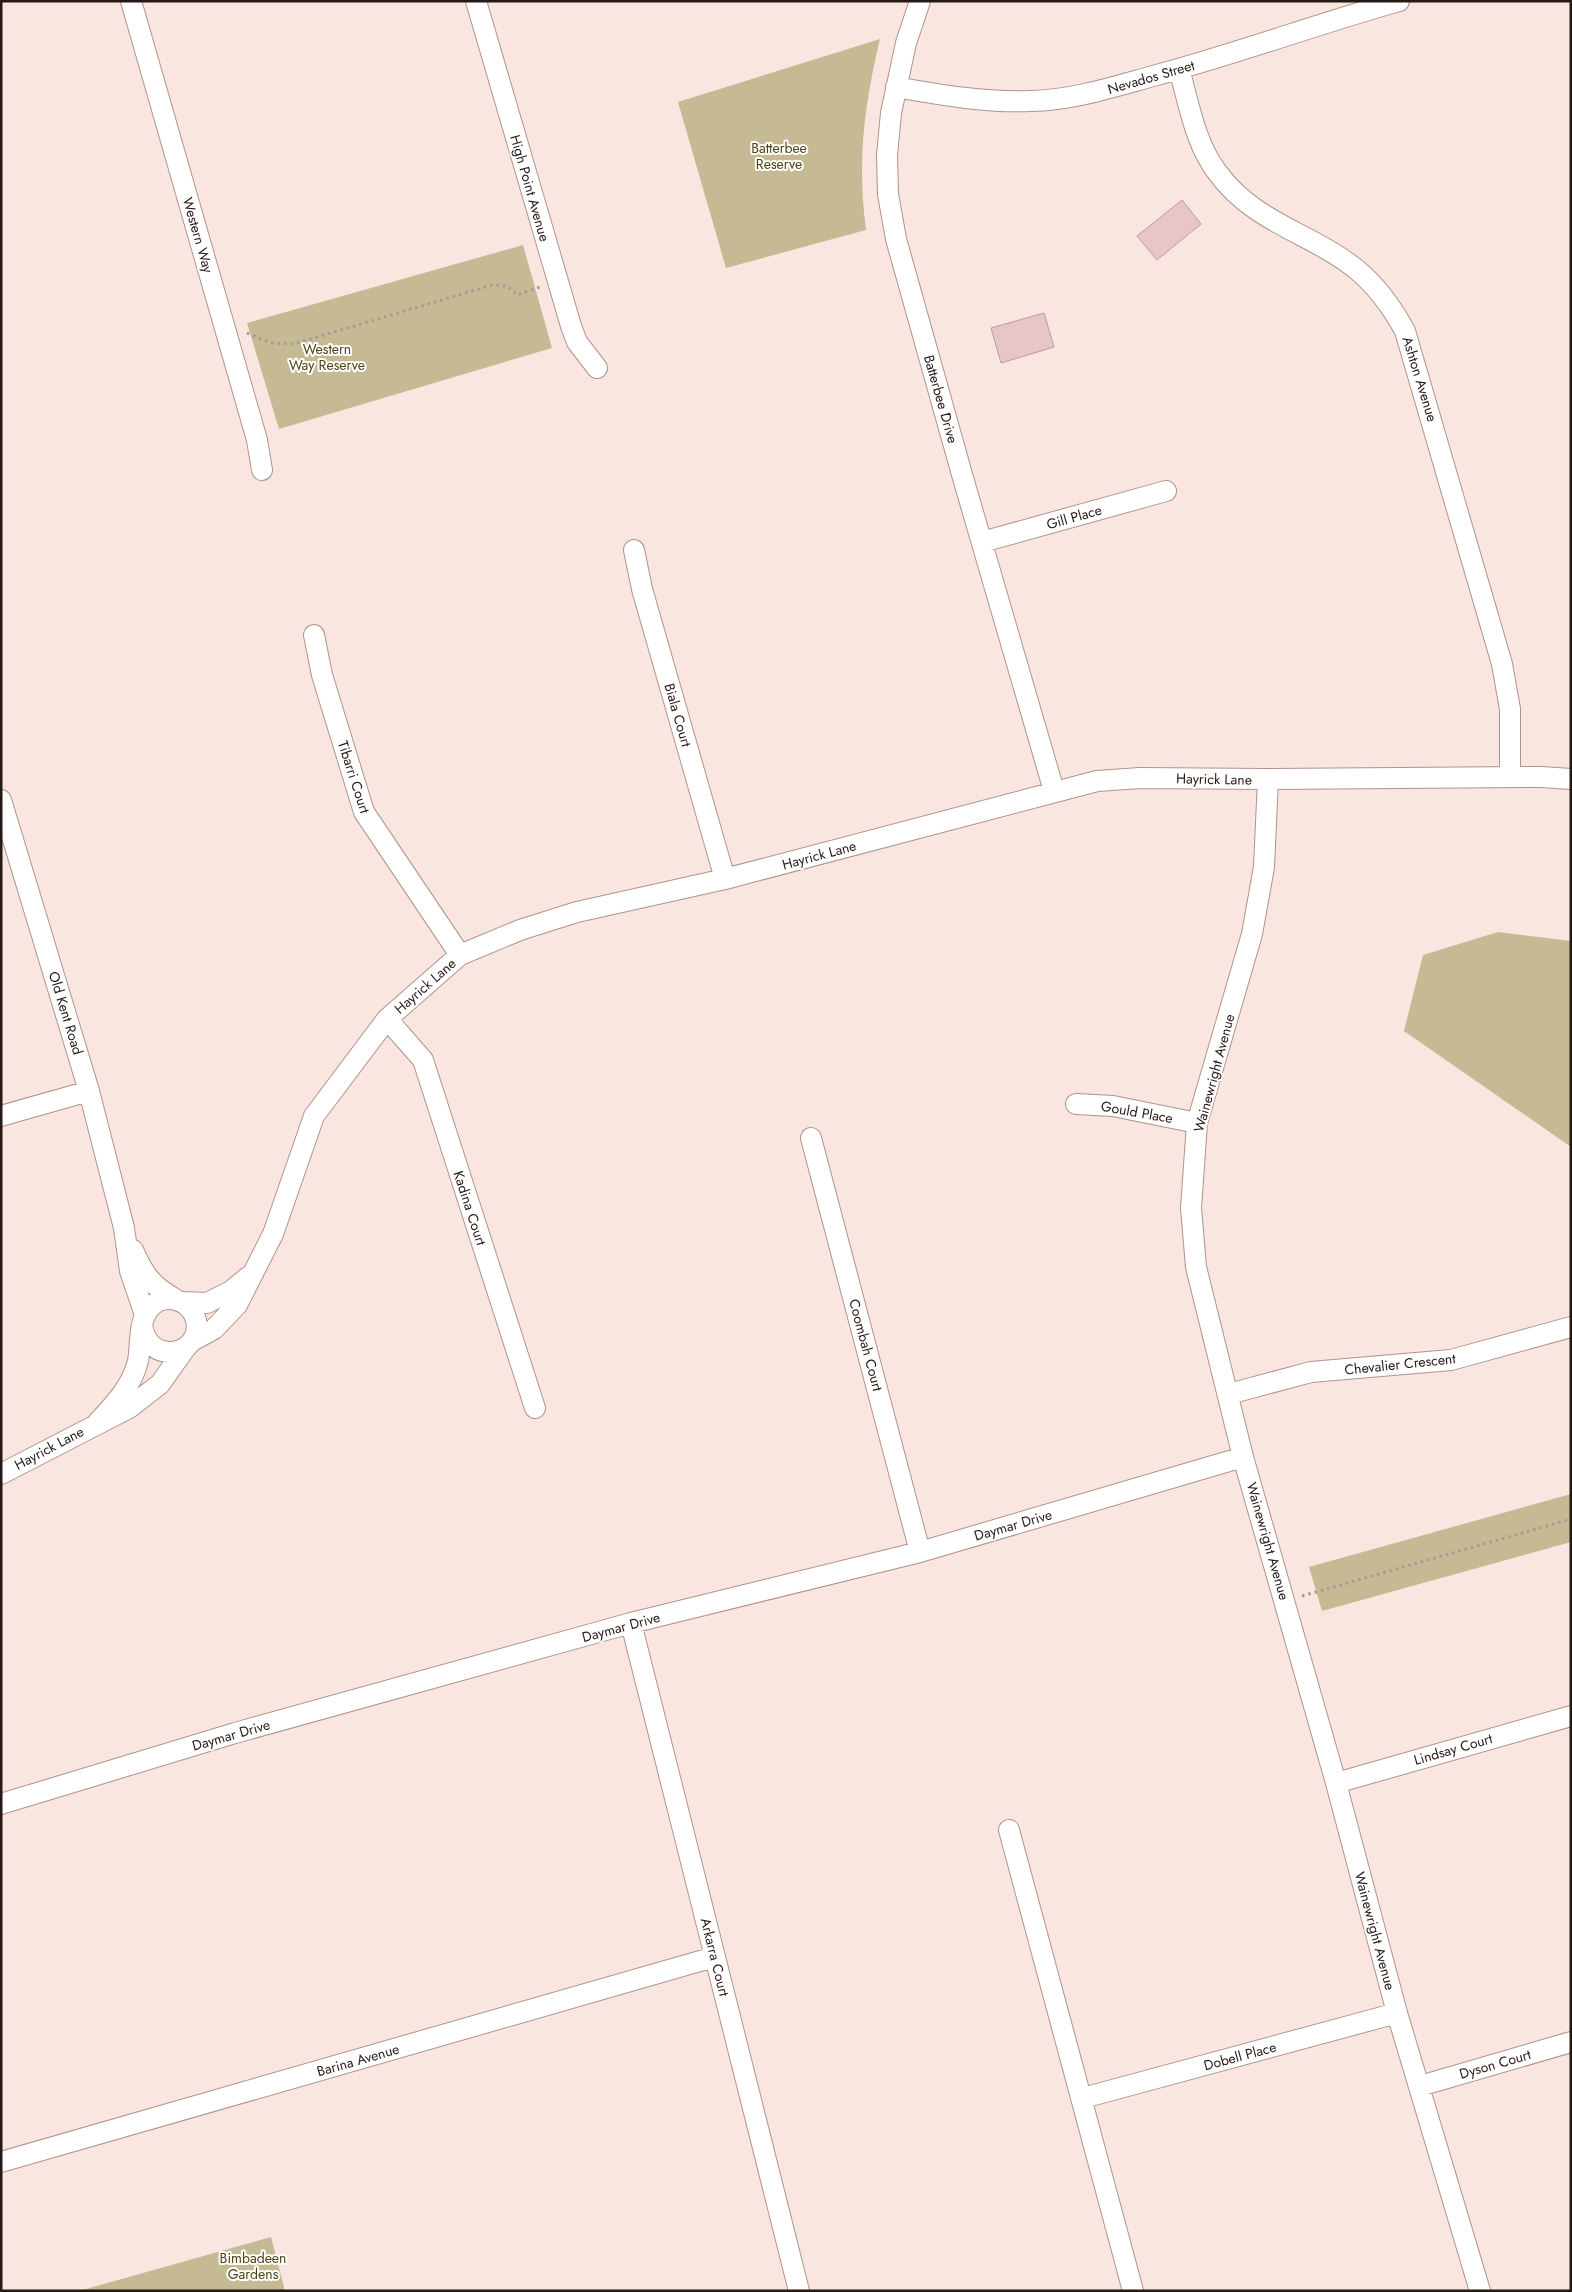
<svg xmlns="http://www.w3.org/2000/svg" width="1572" height="2292" font-family="Jost,sans-serif">
<style>
.green{fill:#c5ba94}
.building{fill:#e8c5c8;stroke:#bc9b9e}
.lines{fill:none;stroke-linecap:round;stroke-linejoin:round}
.street-casing{stroke:#b19389;stroke-width:22}
.path{stroke:#aa9a94;stroke-width:3;stroke-dasharray:2.5 4;stroke-linecap:butt}
.street{stroke:#fff;stroke-width:20}
.labels{text-anchor:middle;dominant-baseline:central;stroke-width:4;stroke-linejoin:round;paint-order:stroke}
.street-label{font-size:14px;fill:#241915;stroke:#fff}
.park-label{font-size:14px;fill:#4e4114;stroke:#fff}
</style>
<rect width="100%" height="100%" fill="#fae6e0"/>
<path class="green" d="M880,39C864,106 857,161 866,230L726,268L678,102Z
M523,245L552,348L279,429L247,323Z
M1498,932L1571,941V1147L1404,1031L1423,955Z
M1571,1494V1542L1322,1611L1309,1567Z
M271,2237L285,2291H79Z"/>
<path class="building" d="M1182,200L1201,224L1157,260L1137,236Z
M1044,313L1054,347L1001,363L991,328Z"/>
<g class="lines">
<defs>
<path id="street" d="M131,1L257,440L262,470
M476,1L571,326L577,342L597,368
M920,1L906,43L891,113L887,155L888,194L896,239L963,478L1054,791
M1179,69C1189,104 1195,143 1217,172C1255,224 1310,232 1356,269C1378,287 1392,307 1405,331L1502,664L1510,709V777
M896,87C941,95 986,103 1031,101C1073,100 1113,87 1153,76C1236,54 1317,24 1399,1
M982,542L1166,491
M634,550L642,589L725,879
M314,635L322,675L364,812L460,955
M1268,779L1264,867L1252,934L1197,1123L1191,1208L1196,1267L1243,1457L1336,1783L1397,2013L1480,2291
M1,800L89,1091L124,1228L130,1271L145,1315
M387,1019L423,1060L535,1408
M1076,1104L1113,1106L1197,1123
M1,1116L89,1091
M811,1138L920,1552
M133,1250C144,1275 151,1285 175,1299
M182,1302L207,1303L231,1291L248,1277
M192,1341L214,1329L237,1305L273,1234L314,1116L387,1019L460,955L520,930L577,912L725,879L1097,781L1140,778L1268,779L1541,777L1571,779
M1229,1394L1311,1372L1451,1360L1571,1327
M97,1423C114,1405 132,1386 138,1361C141,1344 138,1323 149,1309C163,1291 190,1299 196,1320C204,1355 147,1368 142,1324
M1,1474L129,1408L160,1384L187,1346
M631,1623L799,2291
M1336,1783L1571,1716
M1,1804L235,1733L631,1623L920,1552L1243,1457
M1009,1830L1133,2291
M1420,2086L1571,2042
M1083,2098L1397,2013
M1,2162L714,1957"/>
</defs>
<use href="#street" class="street-casing"/>
<path class="path" d="M247,333L271,343L294,344L492,285L507,286L517,295L540,287
M1302,1596L1571,1519"/>
<use href="#street" class="street"/>
</g>
<g class="labels">
<g class="street-label">
<text transform="translate(1151 77) rotate(-16)">Nevados Street</text>
<text transform="translate(530 188) rotate(74)">High Point Avenue</text>
<text transform="translate(198 235) rotate(74)">Western Way</text>
<text transform="translate(1420 379) rotate(73)">Ashton Avenue</text>
<text transform="translate(941 399) rotate(74)">Batterbee Drive</text>
<text transform="translate(1074 517) rotate(-16)">Gill Place</text>
<text transform="translate(678 715) rotate(74)">Biala Court</text>
<text transform="translate(354 777) rotate(72)">Tibarri Court</text>
<text transform="translate(1214 779) rotate(1)">Hayrick Lane</text>
<text transform="translate(819 855) rotate(-15)">Hayrick Lane</text>
<text transform="translate(425 986) rotate(-41)">Hayrick Lane</text>
<text transform="translate(66 1013) rotate(73)">Old Kent Road</text>
<text transform="translate(1214 1073) rotate(-75)">Wainewright Avenue</text>
<text transform="translate(1137 1112) rotate(10)">Gould Place</text>
<text transform="translate(470 1208) rotate(72)">Kadina Court</text>
<text transform="translate(866 1345) rotate(75)">Coombah Court</text>
<text transform="translate(1400 1364) rotate(-6)">Chevalier Crescent</text>
<text transform="translate(49 1448) rotate(-28)">Hayrick Lane</text>
<text transform="translate(1013 1525) rotate(-16)">Daymar Drive</text>
<text transform="translate(1268 1541) rotate(74)">Wainewright Avenue</text>
<text transform="translate(621 1627) rotate(-15)">Daymar Drive</text>
<text transform="translate(231 1735) rotate(-16)">Daymar Drive</text>
<text transform="translate(1453 1749) rotate(-16)">Lindsay Court</text>
<text transform="translate(1375 1931) rotate(75)">Wainewright Avenue</text>
<text transform="translate(715 1957) rotate(76)">Arkarra Court</text>
<text transform="translate(1240 2056) rotate(-15)">Dobell Place</text>
<text transform="translate(358 2060) rotate(-16)">Barina Avenue</text>
<text transform="translate(1495 2064) rotate(-16)">Dyson Court</text>
</g>
<g class="park-label">
<text x="779" y="148">Batterbee<tspan x="779" dy="16">Reserve</tspan></text>
<text x="327" y="349">Western<tspan x="327" dy="16">Way Reserve</tspan></text>
<text x="253" y="2258">Bimbadeen<tspan x="253" dy="16">Gardens</tspan></text>
</g>
</g>
<rect width="1572" height="2292" fill="none" stroke="#241915" stroke-width="5"/>
</svg>
